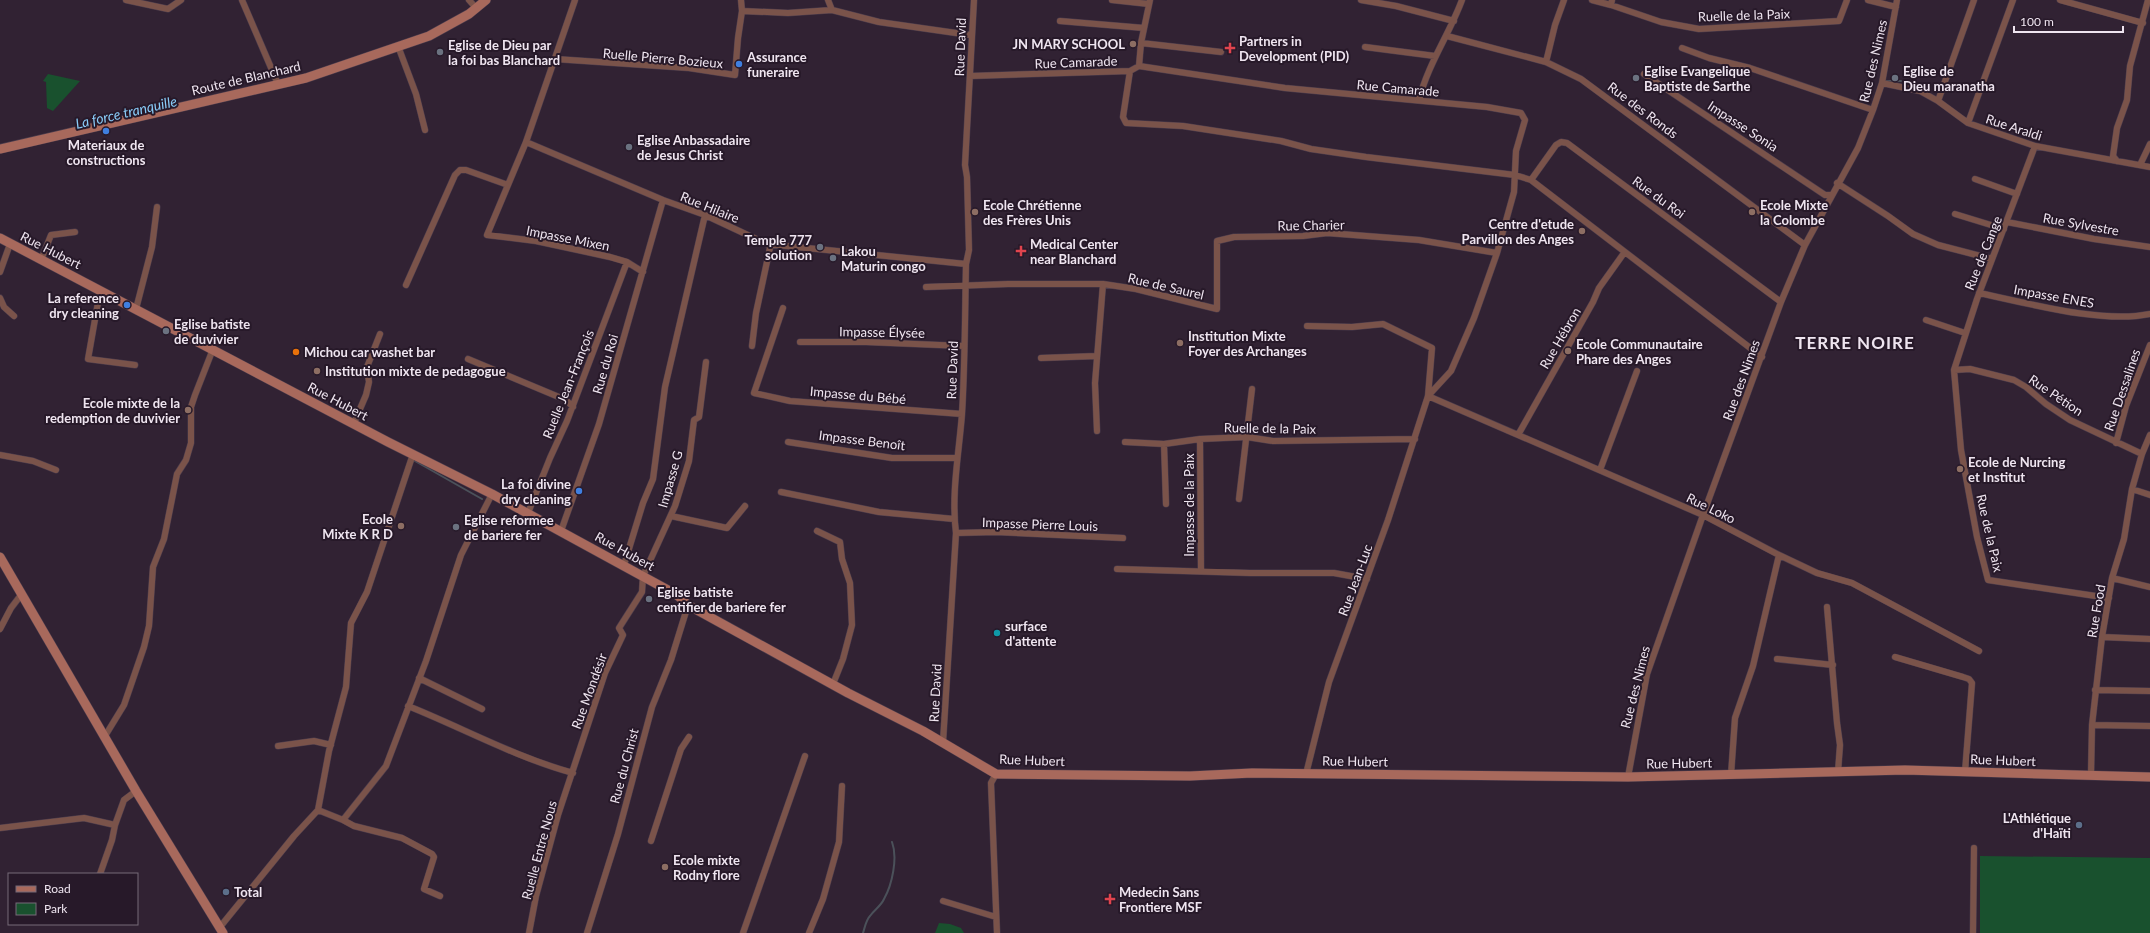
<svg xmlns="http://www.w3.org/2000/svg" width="2150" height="933" font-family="Lato,sans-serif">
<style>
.green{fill:#19512e}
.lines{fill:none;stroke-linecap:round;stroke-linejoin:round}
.stream{stroke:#4b515a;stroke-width:2}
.street-casing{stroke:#4c3d4d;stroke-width:7}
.secondary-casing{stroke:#4c3d4d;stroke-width:10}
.street{stroke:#7a534a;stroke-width:6}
.secondary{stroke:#a8695c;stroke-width:9}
.education-dot{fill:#8d6e63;stroke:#271929;stroke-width:1.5}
.health-dot{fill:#e0444e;stroke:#271929;stroke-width:1.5}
.worship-dot{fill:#6b7280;stroke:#271929;stroke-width:1.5}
.shop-dot{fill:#3f7fe0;stroke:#271929;stroke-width:1.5}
.food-dot{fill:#e8710a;stroke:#271929;stroke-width:1.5}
.culture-dot{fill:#0f9aa8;stroke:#271929;stroke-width:1.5}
.service-dot{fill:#5c6f8a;stroke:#271929;stroke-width:1.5}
.labels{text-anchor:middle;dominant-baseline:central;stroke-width:4;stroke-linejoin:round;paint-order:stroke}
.street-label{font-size:13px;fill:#efe5f0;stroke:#271929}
.poi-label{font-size:13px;font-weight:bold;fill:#efe5f0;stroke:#271929;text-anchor:start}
.water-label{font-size:14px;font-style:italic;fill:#89ccf8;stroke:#271929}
.district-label{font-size:17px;font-weight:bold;letter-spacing:1px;fill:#efe5f0;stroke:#271929}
</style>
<rect width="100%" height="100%" fill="#312233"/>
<path class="green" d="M48,74L80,81L53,111L47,108L46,82L43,81Z
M1980,856L2150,858V933H1980Z
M939,923L950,924L961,928L964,933H935Z"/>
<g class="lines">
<path class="stream" d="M1884,81H1901
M415,461L482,499
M863,933C865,927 866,920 870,916C874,910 881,906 884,899C892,885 898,858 892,842"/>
<defs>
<path id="street" d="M126,0L168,9L181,0
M242,0L278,84
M469,0L477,9
M575,0L526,142L487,235L536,241L610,257L627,262L643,272
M741,0L742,11
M828,0L832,10
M1112,0L1149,4
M1361,0L1396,6L1454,21
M1592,0L1611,5
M1612,0L1611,5L1661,22L1699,29L1839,21L1847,0
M1868,0L1896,7
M2060,0L2143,23
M1060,21L1144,28
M1447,36L1546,62L1581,79L1805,245
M1141,43L1221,52
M398,46L416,94L425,130
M1365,47L1435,56
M1682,48L1709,58L1750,68L1873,110
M555,59L689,68L735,75L738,38L742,11L788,13L832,10L879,22L970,35
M1546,62L1555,25L1564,0
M1139,66L1141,43L1150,0
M1130,71L1123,117L1126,123L1183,126L1281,141L1311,149L1366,157L1515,175L1531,180L1762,357
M1644,74L1825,195H1831
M970,76L1130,71L1139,66L1285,88L1487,107L1521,113L1525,120L1516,151L1514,192L1497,253L1474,318L1451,371L1428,396
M1882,83L1920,91L1938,101L1968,123L2035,146L2150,167
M1419,100C1428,64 1449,35 1462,0
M1938,101L1974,0
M1968,123L2013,0
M526,142L663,200L705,215L767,244L966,264
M2035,146L1977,299L1954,370L1961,450L1977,537L1988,580L2109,598
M2117,161L2113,156L2117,128L2127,100L2130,66L2148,0
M2140,165L2150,144
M1975,179L2017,194
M1531,180L1556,145L1561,142L1567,143L1781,302
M1837,183L1888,216L1913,234L1938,245L1992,259
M1955,214L2004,229
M2007,222L2094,239L2150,247
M41,260L51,235L75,232
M0,272L10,244
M406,285L455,175L460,170H466L508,185
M926,287L1008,284H1103L1136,289L1217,309V241L1234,237L1303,236L1327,233L1419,240L1497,253
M100,291L88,359L135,365
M1979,293C2028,303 2101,324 2150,314
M0,298L4,307L14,316
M783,308L754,393L790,401L962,414
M136,309L152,247L157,207
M1926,320L1965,333
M800,342H866L964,346
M752,346L756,313L771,243
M1041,358L1097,356
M468,359L566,400L573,407
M1954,370L1970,369L2014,380L2026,387L2046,404L2070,420L2142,454
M1428,396L1703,515L1779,555L1817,573L1852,583L1979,651
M354,423L366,395L369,382L367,367L380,334
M1097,431L1095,383L1103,284
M1518,435L1593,302L1599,288L1624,253
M1200,439L1201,571
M788,442L892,458H957
M1125,442L1164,444L1200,439L1247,437L1273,441L1415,439
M2116,443L2126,406L2150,345
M1164,444L1166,504
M0,455L33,461L56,470
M1600,470L1637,371
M2132,489L2150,495
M781,492L879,512L954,519
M1239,499L1252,389
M528,513L550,458L567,421L627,262
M671,516L727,528L745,506
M561,531L599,424L663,200
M817,531L840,542L842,559L850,583L852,625L843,659L833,684
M956,533L996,532L1123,538
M624,565L643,503L653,479L665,387L705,215
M1117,569L1250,573H1334L1367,579
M2112,578L2150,587
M1827,607L1837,723L1840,745L1838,772
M0,629L11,608L21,595
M2102,637L2150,639
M1895,657L1963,677L1969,679L1972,683L1965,772
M1777,659L1833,665
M419,678L482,709
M2095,690L2150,691
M408,706C463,728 515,757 573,773
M2092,725L2150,726
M105,736L124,705L144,647L149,626L153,567L164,539L177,474L186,460L191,443V407L195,395L213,349
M943,742L956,533C951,494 959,453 962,414C965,364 965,314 966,264L969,250L967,177L965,165L974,0
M278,746L314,741L331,745
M996,774L991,783L997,933
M1306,774L1329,682L1388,520L1428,396L1432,348L1383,324L1352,327L1307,326
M1731,775L1735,718L1753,666L1779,555
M2091,775L2092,725L2102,637L2112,578L2124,539L2132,489L2142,454L2150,435
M1628,777L1647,674L1703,515L1781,302L1805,245L1858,148L1873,110L1882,83L1897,0
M318,810L343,820L386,766L426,661L461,555L492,494
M343,820L354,826L402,838L432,854L434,857L424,889L440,896
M0,828L84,818L115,825L124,800L136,791
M651,841L681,749L689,737
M100,874L112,840L115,825
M943,901L996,917
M220,927L294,836L318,810L329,751L346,687L351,623L367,592L413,454
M529,933L536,896L558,815L605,673L623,635L619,628L642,592L643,576L675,506L689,461L694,420L699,417L706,362
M587,933L618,834L652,707L671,660L688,605
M743,933L805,756
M809,933L823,899L839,842L842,786
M1973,933L1974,848"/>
<path id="secondary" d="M0,149L306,78L429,36L469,14L486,0
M0,238L388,442L492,494L677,595L688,605L848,693L923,731L996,774L1190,776L1252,773L1628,777L1905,770L2150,777
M0,557L136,791L223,933"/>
</defs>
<use href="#street" class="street-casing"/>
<use href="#secondary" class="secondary-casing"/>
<use href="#street" class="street"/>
<use href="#secondary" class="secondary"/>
</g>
<g class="education-dot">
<circle cx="1133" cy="44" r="4"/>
<circle cx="975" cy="212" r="4"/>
<circle cx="1752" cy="212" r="4"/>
<circle cx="1582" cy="231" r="4"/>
<circle cx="1180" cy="343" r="4"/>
<circle cx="1568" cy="351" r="4"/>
<circle cx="317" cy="371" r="4"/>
<circle cx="188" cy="410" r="4"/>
<circle cx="1960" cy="469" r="4"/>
<circle cx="401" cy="526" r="4"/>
<circle cx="665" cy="867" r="4"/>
</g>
<g class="health-dot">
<path d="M1228 42h4v4h4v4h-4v4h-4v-4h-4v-4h4z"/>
<path d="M1019 245h4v4h4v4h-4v4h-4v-4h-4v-4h4z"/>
<path d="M1108 893h4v4h4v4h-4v4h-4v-4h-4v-4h4z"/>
</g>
<g class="worship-dot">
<circle cx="440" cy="52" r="4"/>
<circle cx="1636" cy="78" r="4"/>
<circle cx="1895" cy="78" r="4"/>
<circle cx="629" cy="147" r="4"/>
<circle cx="820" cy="247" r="4"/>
<circle cx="833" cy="258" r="4"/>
<circle cx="166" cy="331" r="4"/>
<circle cx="456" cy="527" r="4"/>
<circle cx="649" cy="599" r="4"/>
</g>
<g class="shop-dot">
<circle cx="739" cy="64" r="4"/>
<circle cx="106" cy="131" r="4"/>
<circle cx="127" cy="305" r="4"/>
<circle cx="579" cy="491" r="4"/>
</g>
<circle class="food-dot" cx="296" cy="352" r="4"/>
<circle class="culture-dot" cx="997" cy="633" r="4"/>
<g class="service-dot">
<circle cx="2079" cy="825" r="4"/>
<circle cx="226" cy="892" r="4"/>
</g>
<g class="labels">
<g class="street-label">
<text transform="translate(1744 15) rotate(-2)">Ruelle de la Paix</text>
<text transform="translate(960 47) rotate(-88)">Rue David</text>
<text transform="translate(663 58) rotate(5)">Ruelle Pierre Bozieux</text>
<text transform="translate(1873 61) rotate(-77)">Rue des Nimes</text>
<text transform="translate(1076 62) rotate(-2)">Rue Camarade</text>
<text transform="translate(246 78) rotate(-13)">Route de Blanchard</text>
<text transform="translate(1398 88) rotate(5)">Rue Camarade</text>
<text transform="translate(1643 110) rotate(37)">Rue des Ronds</text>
<text transform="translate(1743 126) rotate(33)">Impasse Sonia</text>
<text transform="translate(2014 127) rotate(18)">Rue Araldi</text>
<text transform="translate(1659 197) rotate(36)">Rue du Roi</text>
<text transform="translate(710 207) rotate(22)">Rue Hilaire</text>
<text transform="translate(2081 224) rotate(10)">Rue Sylvestre</text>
<text transform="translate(1311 225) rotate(-1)">Rue Charier</text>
<text transform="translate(568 238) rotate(11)">Impasse Mixen</text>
<text transform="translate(51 250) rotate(27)">Rue Hubert</text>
<text transform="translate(1983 253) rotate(-68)">Rue de Cange</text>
<text transform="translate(1166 286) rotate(13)">Rue de Saurel</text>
<text transform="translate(2054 296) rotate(10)">Impasse ENES</text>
<text transform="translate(882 332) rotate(1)">Impasse Élysée</text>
<text transform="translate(1560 338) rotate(-60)">Rue Hébron</text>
<text transform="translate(605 364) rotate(-74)">Rue du Roi</text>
<text transform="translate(952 370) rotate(-88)">Rue David</text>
<text transform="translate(1741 380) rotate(-70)">Rue des Nimes</text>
<text transform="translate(568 384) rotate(-68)">Ruelle Jean-François</text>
<text transform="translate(2122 390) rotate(-71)">Rue Dessalines</text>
<text transform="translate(858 395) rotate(5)">Impasse du Bébé</text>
<text transform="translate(2056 395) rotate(34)">Rue Pétion</text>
<text transform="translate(338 401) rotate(28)">Rue Hubert</text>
<text transform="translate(1270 428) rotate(1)">Ruelle de la Paix</text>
<text transform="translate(862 440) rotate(7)">Impasse Benoît</text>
<text transform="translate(670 479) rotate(-74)">Impasse G</text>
<text transform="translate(1189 505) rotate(-90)">Impasse de la Paix</text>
<text transform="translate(1711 508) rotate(26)">Rue Loko</text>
<text transform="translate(1040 524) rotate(2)">Impasse Pierre Louis</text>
<text transform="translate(1990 533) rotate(77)">Rue de la Paix</text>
<text transform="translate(625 551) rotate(29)">Rue Hubert</text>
<text transform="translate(1355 580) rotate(-70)">Rue Jean-Luc</text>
<text transform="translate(2096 611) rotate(-80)">Rue Food</text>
<text transform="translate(1635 687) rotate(-76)">Rue des Nimes</text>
<text transform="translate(589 691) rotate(-70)">Rue Mondésir</text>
<text transform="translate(935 693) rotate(-87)">Rue David</text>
<text transform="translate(1032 760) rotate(2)">Rue Hubert</text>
<text transform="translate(2003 760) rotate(2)">Rue Hubert</text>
<text transform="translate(1355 761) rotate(1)">Rue Hubert</text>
<text transform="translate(1679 763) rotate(-1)">Rue Hubert</text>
<text transform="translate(624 766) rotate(-75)">Rue du Christ</text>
<text transform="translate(539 850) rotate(-75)">Ruelle Entre Nous</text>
</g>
<g class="poi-label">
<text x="1239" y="41">Partners in<tspan x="1239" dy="15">Development (PID)</tspan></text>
<text x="1125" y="44" text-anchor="end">JN MARY SCHOOL</text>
<text x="448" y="45">Eglise de Dieu par<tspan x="448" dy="15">la foi bas Blanchard</tspan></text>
<text x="747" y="57">Assurance<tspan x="747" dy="15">funeraire</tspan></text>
<text x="1644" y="71">Eglise Evangelique<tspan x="1644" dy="15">Baptiste de Sarthe</tspan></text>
<text x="1903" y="71">Eglise de<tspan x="1903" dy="15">Dieu maranatha</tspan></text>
<text x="637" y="140">Eglise Anbassadaire<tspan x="637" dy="15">de Jesus Christ</tspan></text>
<text x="106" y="145" text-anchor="middle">Materiaux de<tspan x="106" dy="15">constructions</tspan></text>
<text x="983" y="205">Ecole Chrétienne<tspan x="983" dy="15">des Frères Unis</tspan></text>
<text x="1760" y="205">Ecole Mixte<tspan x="1760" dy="15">la Colombe</tspan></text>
<text x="1574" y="224" text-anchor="end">Centre d'etude<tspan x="1574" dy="15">Parvillon des Anges</tspan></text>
<text x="812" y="240" text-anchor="end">Temple 777<tspan x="812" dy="15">solution</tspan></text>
<text x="1030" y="244">Medical Center<tspan x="1030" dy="15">near Blanchard</tspan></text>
<text x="841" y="251">Lakou<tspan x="841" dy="15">Maturin congo</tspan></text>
<text x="119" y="298" text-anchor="end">La reference<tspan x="119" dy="15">dry cleaning</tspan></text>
<text x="174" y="324">Eglise batiste<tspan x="174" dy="15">de duvivier</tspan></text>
<text x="1188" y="336">Institution Mixte<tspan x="1188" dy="15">Foyer des Archanges</tspan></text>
<text x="1576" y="344">Ecole Communautaire<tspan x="1576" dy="15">Phare des Anges</tspan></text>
<text x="304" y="352">Michou car washet bar</text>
<text x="325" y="371">Institution mixte de pedagogue</text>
<text x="180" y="403" text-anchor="end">Ecole mixte de la<tspan x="180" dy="15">redemption de duvivier</tspan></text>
<text x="1968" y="462">Ecole de Nurcing<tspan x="1968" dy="15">et Institut</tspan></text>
<text x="571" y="484" text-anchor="end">La foi divine<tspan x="571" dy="15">dry cleaning</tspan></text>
<text x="393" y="519" text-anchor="end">Ecole<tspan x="393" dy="15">Mixte K R D</tspan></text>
<text x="464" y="520">Eglise reformee<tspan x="464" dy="15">de bariere fer</tspan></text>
<text x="657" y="592">Eglise batiste<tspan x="657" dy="15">centifier de bariere fer</tspan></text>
<text x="1005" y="626">surface<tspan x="1005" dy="15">d'attente</tspan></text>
<text x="2071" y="818" text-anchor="end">L'Athlétique<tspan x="2071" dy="15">d'Haïti</tspan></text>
<text x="673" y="860">Ecole mixte<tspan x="673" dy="15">Rodny flore</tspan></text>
<text x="234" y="892">Total</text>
<text x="1119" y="892">Medecin Sans<tspan x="1119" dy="15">Frontiere MSF</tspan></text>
</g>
<g class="water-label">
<text transform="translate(126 112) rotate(-13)">La force tranquille</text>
</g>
<g class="district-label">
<text x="1855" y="342">TERRE NOIRE</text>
</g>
</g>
<rect x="8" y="873" width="130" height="52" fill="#271929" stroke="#776b79"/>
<rect x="16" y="886" width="20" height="6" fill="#a8695c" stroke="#776b79"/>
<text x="44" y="893" font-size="12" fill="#efe5f0">Road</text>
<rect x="16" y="903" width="20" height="12" fill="#19512e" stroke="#776b79"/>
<text x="44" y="913" font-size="12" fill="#efe5f0">Park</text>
<path d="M2014 26v6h109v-6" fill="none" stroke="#efe5f0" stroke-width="2"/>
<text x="2020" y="26" font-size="12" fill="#efe5f0" stroke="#271929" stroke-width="3" paint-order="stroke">100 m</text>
</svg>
